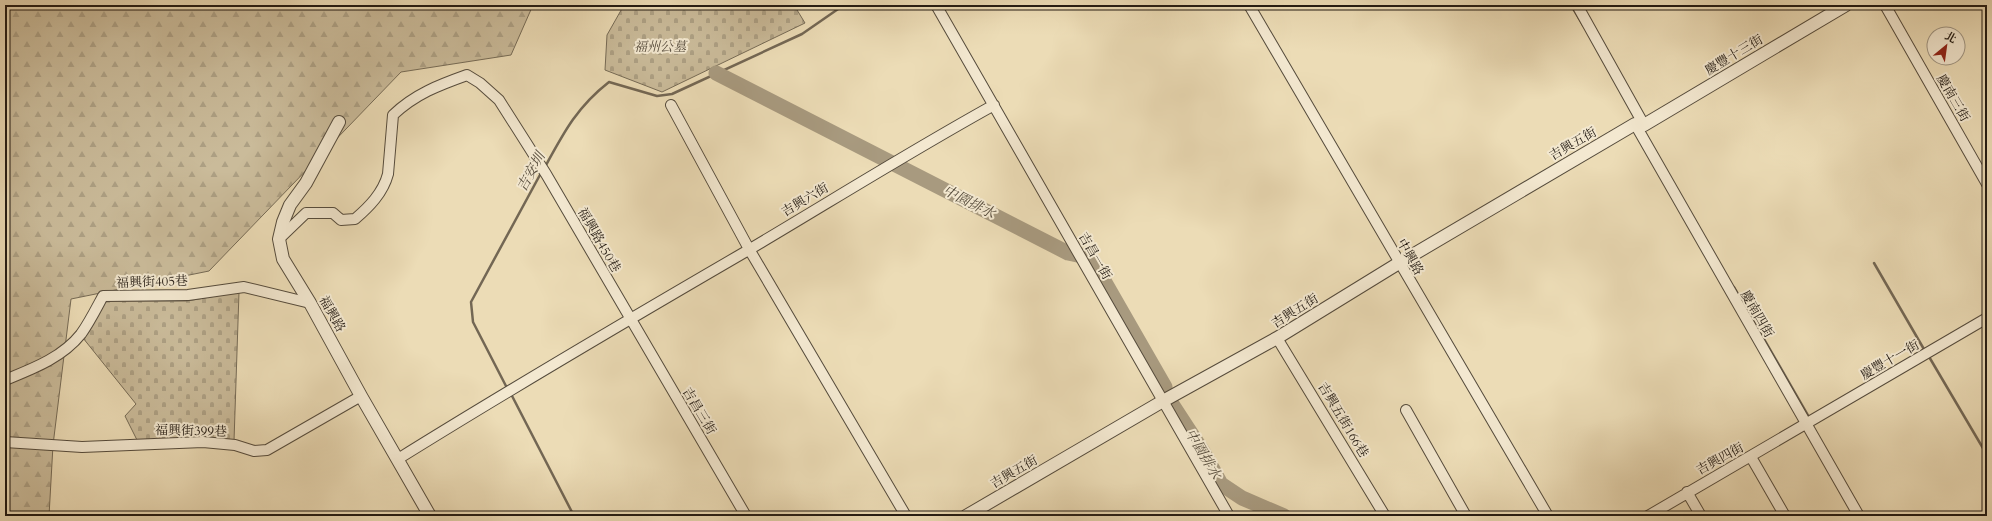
<svg xmlns="http://www.w3.org/2000/svg" width="1992" height="521" font-family="Cardo,'Noto Serif TC',serif">
<style>
.forest{fill:url(#forest-firs);stroke:#766b56}
.cemetery{fill:url(#cemetery-stones);stroke:#766b56}
.lines{fill:none;stroke-linecap:round;stroke-linejoin:round}
.stream{stroke:#736754;stroke-width:2.5}
.river{stroke:#a89a7f;stroke-width:15}
.minor-casing{stroke:#554b3c;stroke-width:12}
.tertiary-casing{stroke:#554b3c;stroke-width:14}
.minor{stroke:#f3e8d0;stroke-width:10}
.tertiary{stroke:#f3e8d0;stroke-width:12}
.labels{text-anchor:middle;dominant-baseline:central;stroke-width:4;stroke-linejoin:round;paint-order:stroke}
.park-label{font-size:13px;font-style:italic;fill:#554b3c;stroke:#f3e8d0}
.street-label{font-size:13px;fill:#231b13;stroke:#f3e8d0}
.water-label{font-size:14px;font-style:italic;fill:#584e3e;stroke:#f3e8d0}
</style>
<defs>
<pattern id="forest-firs" width="22" height="20" patternUnits="userSpaceOnUse"><rect width="22" height="20" fill="#cabb9a"/><path d="M5 1l3.5 6h-7zM16 11l3.5 6h-7z" fill="#ada084"/></pattern>
<pattern id="cemetery-stones" width="16" height="16" patternUnits="userSpaceOnUse"><rect width="16" height="16" fill="#cabb9a"/><path d="M2 7V4a2 2 0 0 1 4 0v3zM10 15v-3a2 2 0 0 1 4 0v3z" fill="#ada084"/></pattern>
</defs>
<rect width="100%" height="100%" fill="#ecdcb6"/>
<filter id="stains"><feTurbulence type="fractalNoise" baseFrequency=".005" numOctaves="4"/><feColorMatrix values="0 0 0 0 .2 0 0 0 0 .09 0 0 0 0 .02 0 0 0 .5 -.17"/></filter>
<radialGradient id="worn" r=".72"><stop offset=".6" stop-color="#630" stop-opacity="0"/><stop offset="1" stop-color="#630" stop-opacity=".3"/></radialGradient>
<path class="forest" d="M5,5H533L511,55L401,72L209,271L71,299L53,445L49,516H5Z"/>
<path class="cemetery" d="M624,5H794L805,23L662,92L605,70L607,35Z
M239,292L234,441L137,440L125,416L136,404L83,338L105,301H187Z"/>
<g class="lines">
<path class="stream" d="M1571,5L1583,25
M545,167C564,132 577,107 609,82L657,96L672,94L802,34L841,7L847,5
M1874,263L1925,351
M1734,287L1809,417
M1928,355L1987,455
M507,388L473,322L471,302L541,173
M510,392L574,516"/>
<path class="river" d="M716,73L1068,253L1091,258L1165,387
M1172,404L1204,453L1221,484L1242,498L1284,516"/>
<defs>
<path id="minor" d="M936,5L1229,516
M1249,5L1548,516
M1577,5L1644,125
M1885,5L1987,184
M671,105L749,249L906,516
M1635,124L1859,516
M279,239L306,213H333L341,220L355,219C369,207 383,193 388,174L393,115C415,94 439,85 467,75L480,83L499,100L546,174L746,516
M1277,338L1385,516
M5,380C32,369 62,358 81,334C89,323 96,309 103,296L188,295L244,287L310,303
M1406,410L1466,516
M5,442L82,447L203,442L235,445L254,451L267,450L361,396
M1751,457L1785,516
M398,459C512,388 628,320 745,252C828,203 909,152 994,105
M1687,492L1701,516
M1648,516L1987,318"/>
<path id="tertiary" d="M339,122L306,183L290,205L283,222L279,239L283,259L310,303L361,396L430,516
M966,516L1163,401L1277,338L1399,263L1635,124L1644,125L1846,5"/>
</defs>
<use href="#minor" class="minor-casing"/>
<use href="#tertiary" class="tertiary-casing"/>
<use href="#minor" class="minor"/>
<use href="#tertiary" class="tertiary"/>
</g>
<g class="labels">
<g class="park-label">
<text x="660" y="47">福州公墓</text>
</g>
<g class="street-label">
<text transform="translate(1734 55) rotate(-31)">慶豐十三街</text>
<text transform="translate(1953 98) rotate(60)">慶南三街</text>
<text transform="translate(1573 144) rotate(-30)">吉興五街</text>
<text transform="translate(805 200) rotate(-31)">吉興六街</text>
<text transform="translate(599 240) rotate(60)">福興路450巷</text>
<text transform="translate(1095 256) rotate(60)">吉昌一街</text>
<text transform="translate(1410 257) rotate(60)">中興路</text>
<text transform="translate(152 282) rotate(-2)">福興街405巷</text>
<text transform="translate(1295 311) rotate(-32)">吉興五街</text>
<text transform="translate(332 314) rotate(61)">福興路</text>
<text transform="translate(1757 314) rotate(60)">慶南四街</text>
<text transform="translate(1890 360) rotate(-30)">慶豐十一街</text>
<text transform="translate(699 411) rotate(59)">吉昌三街</text>
<text transform="translate(1343 420) rotate(59)">吉興五街166巷</text>
<text transform="translate(191 431) rotate(1)">福興街399巷</text>
<text transform="translate(1720 459) rotate(-29)">吉興四街</text>
<text transform="translate(1014 472) rotate(-30)">吉興五街</text>
</g>
<g class="water-label">
<text transform="translate(531 172) rotate(-61)">吉安圳</text>
<text transform="translate(969 202) rotate(27)">中園排水</text>
<text transform="translate(1203 454) rotate(59)">中園排水</text>
</g>
</g>
<rect width="1992" height="521" fill="none" stroke="#ecdcb6" stroke-width="20"/>
<rect x="6" y="6" width="1980" height="509" fill="none" stroke="#231b13" stroke-width="2"/>
<rect x="10" y="10" width="1972" height="501" fill="none" stroke="#231b13"/>
<g transform="translate(1946 46) rotate(29)"><circle r="19" fill="#f3e8d0" stroke="#a09684"/>
<path d="M0-3L7 15L0 10L-7 15Z" fill="#8f2418"/>
<text y="-6" font-size="11" font-weight="bold" text-anchor="middle" fill="#231b13">北</text>
</g>
<rect width="100%" height="100%" filter="url(#stains)"/>
<rect width="100%" height="100%" fill="url(#worn)"/>
</svg>
